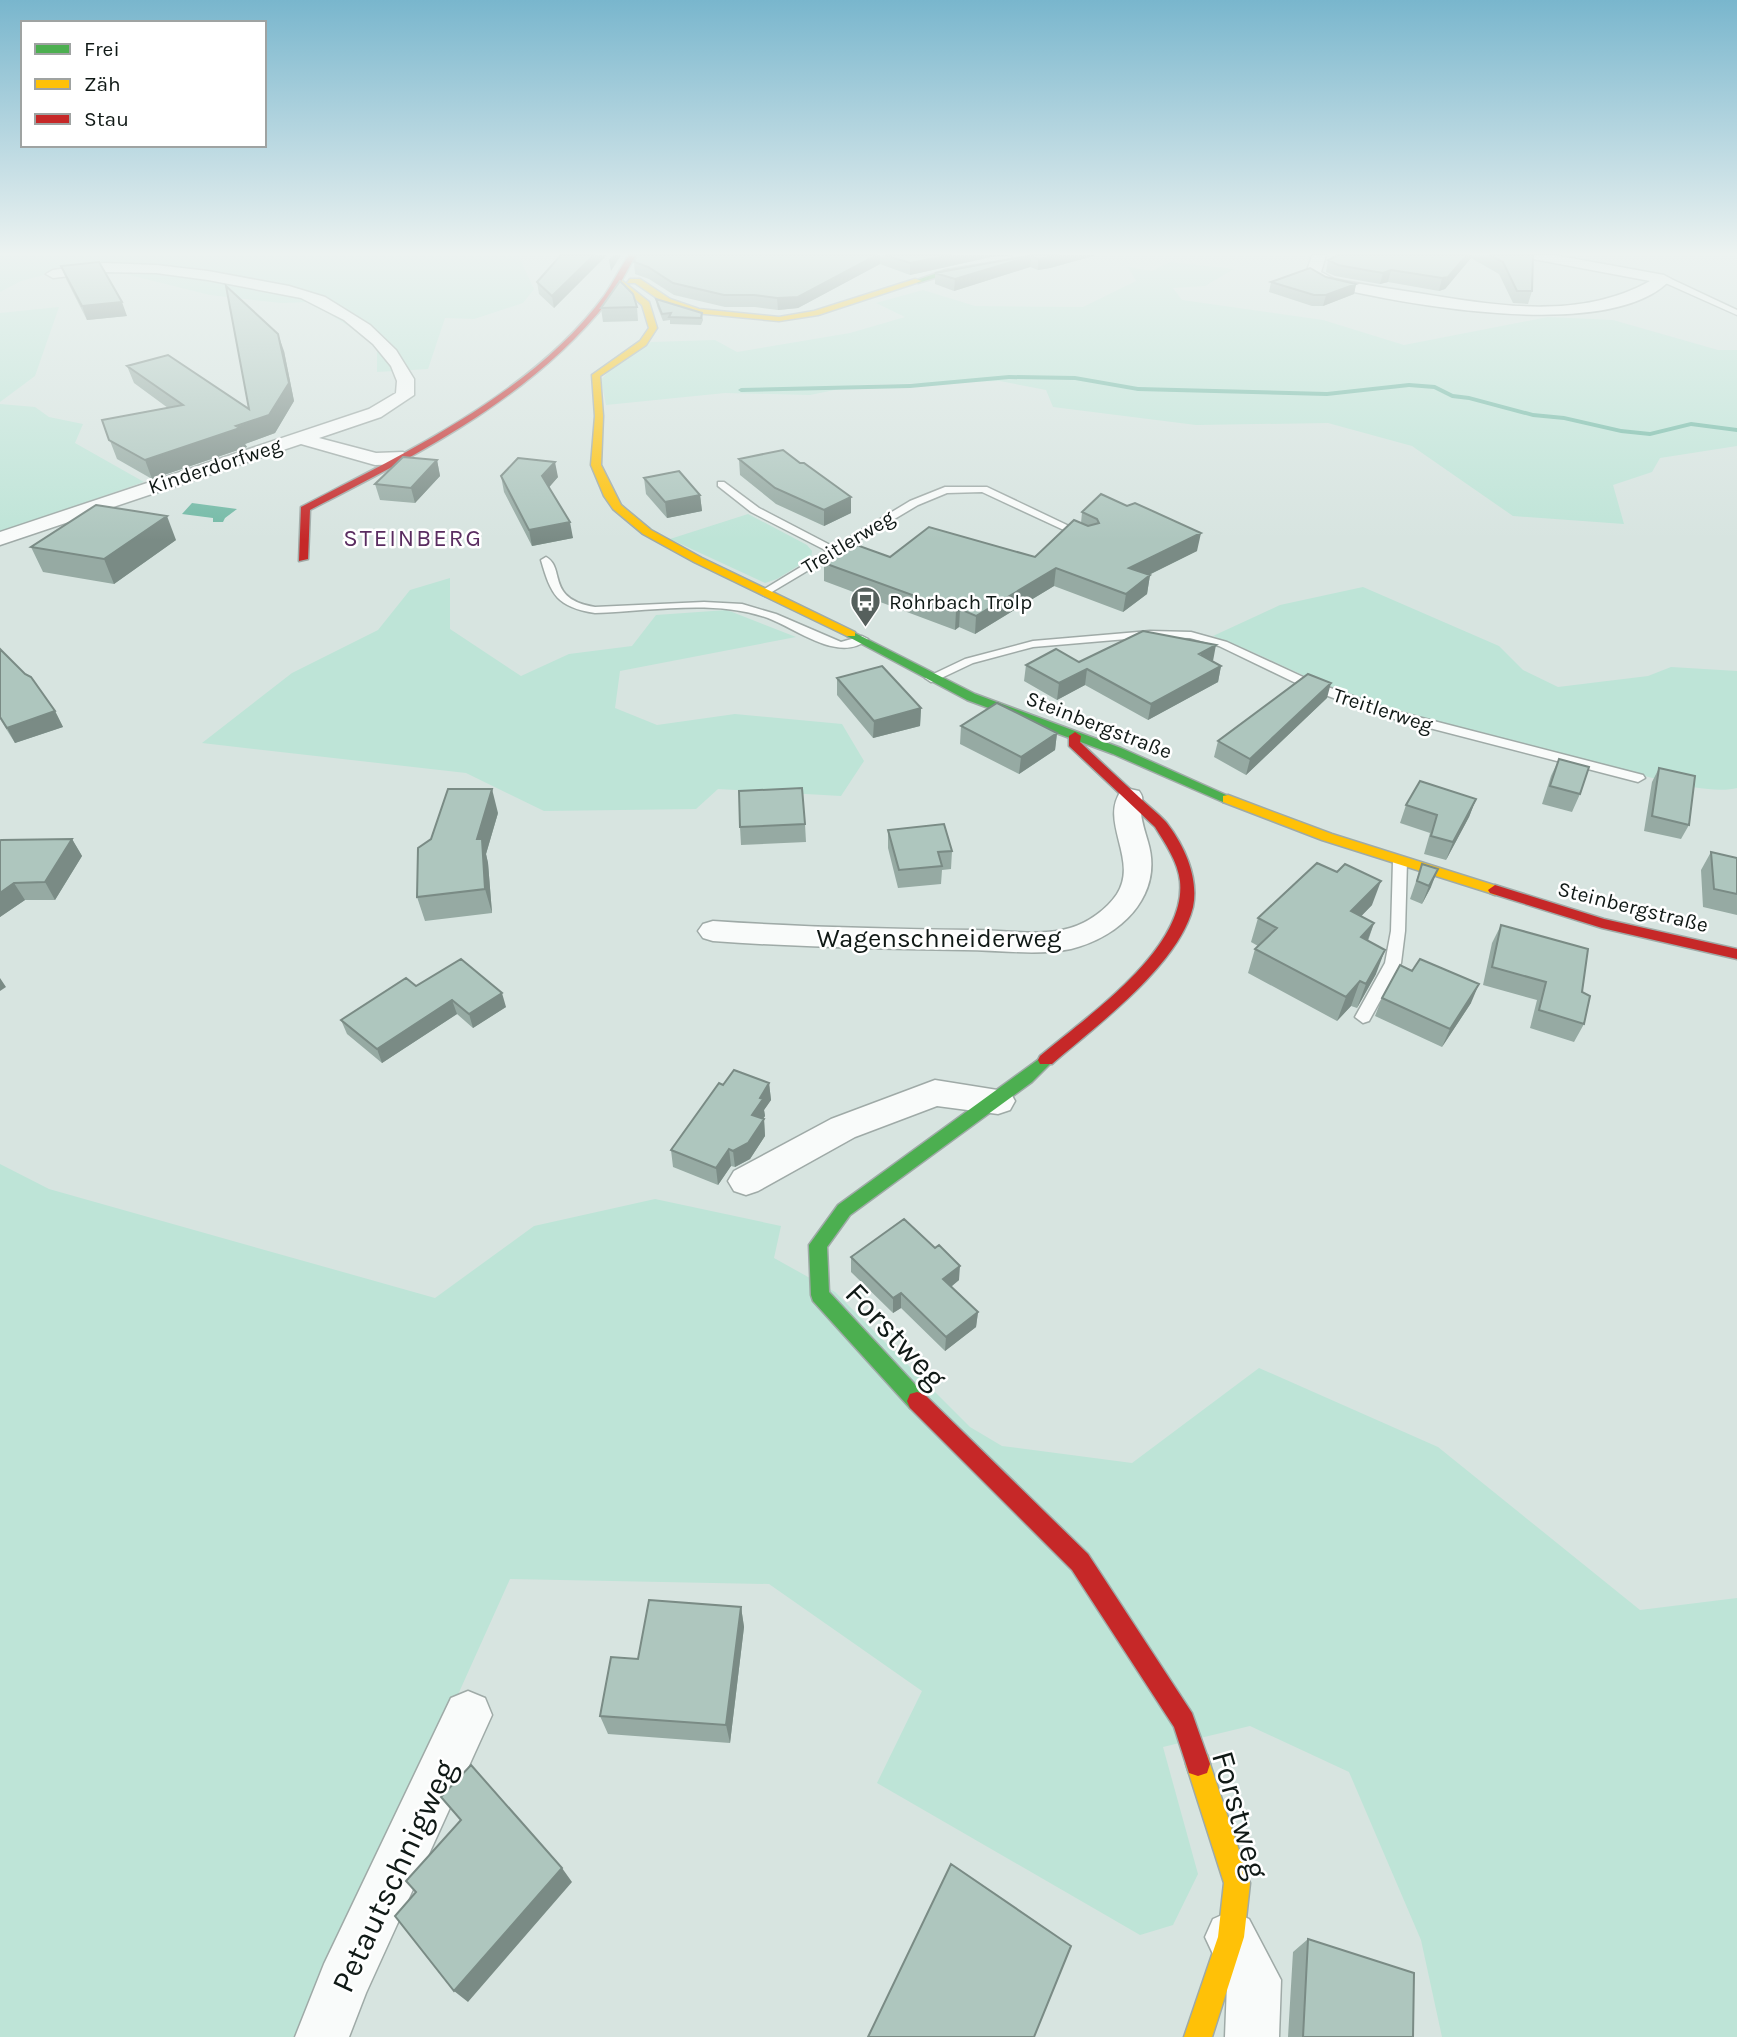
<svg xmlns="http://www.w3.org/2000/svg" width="1737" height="2037" font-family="Karla,sans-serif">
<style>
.green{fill:#bee4d7}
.water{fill:#72b9a5}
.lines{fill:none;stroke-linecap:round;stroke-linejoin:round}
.stream{fill:#72b9a5;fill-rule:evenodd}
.lane-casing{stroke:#9faaa7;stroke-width:3}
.street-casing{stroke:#9faaa7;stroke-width:3}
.fast-casing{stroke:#9faaa7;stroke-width:3}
.slow-casing{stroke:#9faaa7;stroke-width:3}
.jam-casing{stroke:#9faaa7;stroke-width:3}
.lane{fill:#f9fbfa;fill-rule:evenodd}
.street{fill:#f9fbfa;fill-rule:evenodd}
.fast{fill:#4caf50;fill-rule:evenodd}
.slow{fill:#ffc107;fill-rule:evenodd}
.jam{fill:#c62828;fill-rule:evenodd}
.wall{fill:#96aaa3}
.shaded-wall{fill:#7a8b85}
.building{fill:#aec6be;stroke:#7a8b85;stroke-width:2}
.labels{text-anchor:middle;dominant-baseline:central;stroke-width:5;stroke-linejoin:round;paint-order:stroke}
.far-street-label{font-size:21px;fill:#101916;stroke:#fff}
.far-poi-label{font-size:21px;fill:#101916;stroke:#fff;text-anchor:start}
.far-quarter-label{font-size:24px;letter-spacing:2px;fill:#5a2d61;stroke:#fff}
.street-label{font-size:26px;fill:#101916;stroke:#fff}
.near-street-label{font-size:32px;fill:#101916;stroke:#fff}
</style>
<rect width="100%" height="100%" fill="#d7e4e0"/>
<path class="green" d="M0,255H518L534,289L523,303L474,319L445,318L428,369L377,372V349L363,335L310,302L281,303L210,295L85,264L21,281L0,292Z
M1170,262L1234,269L1205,286L1173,288L1182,300L1323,320L1404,345L1548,317L1613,320L1718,350H1737V446L1660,458L1652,472L1613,485L1624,524L1513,516L1412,446L1328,423L1196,425L1053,407L1046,390L1000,381L859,385L810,395L725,393L606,405L601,380L609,371L651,342L715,340L737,352L850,333L905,317L876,303L923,290L975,306L1083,307L1136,281L1128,267L1152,271Z
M59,307L35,376L0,402V313Z
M0,404L35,407L49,417L83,424L75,443L144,482L0,532Z
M748,514L807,545L812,551L811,558L777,579L765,583L670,539Z
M450,578V629L521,676L569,654L632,646L656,615L727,610L796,637L620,671L615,708L657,725L735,714L842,724L864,761L841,796L718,789L696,809L544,811L466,773L202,743L292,673L378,630L410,590Z
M1363,587L1499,646L1523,670L1558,687L1648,676L1671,667L1737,671V788C1708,796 1643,775 1612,767C1538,748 1463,732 1390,710C1328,691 1273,658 1213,636L1280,605Z
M0,1164L49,1189L435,1298L534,1226L655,1199L781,1226L774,1258L835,1292L970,1427L1002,1446L1132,1463L1259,1368L1438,1447L1640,1610L1737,1598V2037H1442L1421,1940L1349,1772L1250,1726L1163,1747L1198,1874L1173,1925L1140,1935L877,1783L922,1691L769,1584L510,1579L304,2037H0Z"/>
<path class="water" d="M192,503L237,509L225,518L223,522H213V518L182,514Z"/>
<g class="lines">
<path class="stream" d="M1009,375L1075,376L1138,387L1327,392L1409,383L1435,385L1453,394L1469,396L1533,413L1564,416L1621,429L1650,432L1691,422L1737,428V432L1691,426L1650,436L1621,433L1564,420L1533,417L1469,400L1452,398L1434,389L1409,387L1327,396L1138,391L1075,380L1009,379L910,388L741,392L738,390L741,388L910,384Z"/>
<defs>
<path id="lane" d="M1661,277H1667L1737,310V315L1661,281Z
M718,482H724L759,508L834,547L910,501L945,487H987L1090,536L1081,538L982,492L947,493L918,505L765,596L760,593L761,591L827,551L751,512L718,486Z
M546,557C566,568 545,599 595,607L704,602L742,604L776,614L841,642L862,636L868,639C840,664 797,629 768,618C715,599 651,611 595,613C557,607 551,595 541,560Z
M1150,631L1191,632L1227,642L1314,682L1391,710L1643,775L1645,778L1638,782L1383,716L1306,688L1219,646L1190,638L1150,637L1033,647L973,663L935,681L931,682L925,678L965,659L1033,641Z
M1400,857L1407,861L1405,931L1401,963L1369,1021L1363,1023L1355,1017L1385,963L1391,931L1393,861Z"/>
<path id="street" d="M1312,255H1326L1321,272L1334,279C1363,285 1394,289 1424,294C1499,306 1580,320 1650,281L1533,259L1526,255H1554L1664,275L1671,279C1613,344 1400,304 1324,285L1306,274Z
M104,263L156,265L208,271L289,286L325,297L370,325L396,350L414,379V395L381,417L319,438L376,453L403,452L412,458L403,464L375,465L301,444L0,545V532L369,409L396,393L397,381L391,366L373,344L344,320L301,298L208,280L156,273L104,272L53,278L46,274L53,270Z
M1130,789L1139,791C1144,798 1142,799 1141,806C1140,818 1145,831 1148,842C1164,896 1120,937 1071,949C1036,956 998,950 964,950C880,949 797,947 713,941L703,938L698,931L703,924L713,921C800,927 887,929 974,930C1005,930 1041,937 1070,928C1088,923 1107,909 1117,894C1139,860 1099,822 1121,791Z
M935,1080L1010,1092L1015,1101L1010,1110L998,1114L937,1106L855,1137L758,1191L746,1195L734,1191L728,1181L734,1171L831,1119Z
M468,1691L485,1698L492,1715L366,1993L349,2037H295L324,1964L451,1698Z
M1231,1911L1249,1919L1281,1980L1279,2037H1225L1227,1984L1205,1937L1213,1919Z"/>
<path id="fast" d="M1038,255H1053L947,274L918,283L914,281L946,270Z
M851,631L975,694L1121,748L1235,799L1228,803L1223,802L1113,754L967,700L847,636V632Z
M1046,1054L1052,1056L1054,1060L1032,1082L850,1215L827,1247L829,1292L924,1394L927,1401L924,1408L917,1410L910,1408L813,1301L811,1295L809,1245L838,1205Z"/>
<path id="slow" d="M620,279L649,302L657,328L646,345L600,376L603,416L601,465L621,505L651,530L702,558L855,632V636H847L694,562L643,534L613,509L604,496L591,465L595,416L592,375L640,341L649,328L642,305L617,283Z
M630,279H640L670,299L699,309L779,317L814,311L915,279L922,281L818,315L779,321L695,313L664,303L635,283H627Z
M1228,795L1332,834L1500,887L1502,890L1495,895L1490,893L1322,840L1223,802V796Z
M1198,1752L1207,1755L1210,1764L1250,1883L1244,1937L1212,2037H1184L1218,1937L1224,1883L1186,1764L1189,1755Z"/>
<path id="jam" d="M629,255H636C627,270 619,287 608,301C531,398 418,454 310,510L308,559L299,561L301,507C405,453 533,393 604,296C613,283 620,268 629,255Z
M1075,732L1081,736L1080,742C1099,760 1119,779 1139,797C1147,805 1158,813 1166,822C1184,845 1199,877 1193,907C1179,965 1096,1026 1052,1064H1040L1038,1060L1040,1056C1086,1017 1187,949 1180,881C1178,862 1165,843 1155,827L1069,746V736Z
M1495,885L1604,919L1737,949V959L1602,928L1490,893L1488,890Z
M917,1392L924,1394L1088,1554L1192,1713L1210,1764L1207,1773L1198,1776L1189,1773L1174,1727L1072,1570L910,1408L907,1401L910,1394Z"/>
</defs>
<use href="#lane" class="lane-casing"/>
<use href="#street" class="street-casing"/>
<use href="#fast" class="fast-casing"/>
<use href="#slow" class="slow-casing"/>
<use href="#jam" class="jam-casing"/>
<use href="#lane" class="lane"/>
<use href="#street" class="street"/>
<use href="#fast" class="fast"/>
<use href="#slow" class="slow"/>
<use href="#jam" class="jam"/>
</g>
<path class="wall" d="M561,255H607L554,308L539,294L537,282Z
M637,255H1017L991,257L910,275L880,264L798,308L778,310L755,307H725L674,295L649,279L635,274L634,262Z
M1033,255H1097L1050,268L1038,270L1030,267L954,291L935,284V273Z
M1338,255H1533L1532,291L1528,304L1513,303L1499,274L1471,258L1445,289L1439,291L1388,282L1380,284L1335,276L1326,272L1328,260Z
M61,266L127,316L87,320L66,279Z
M1326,277L1356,284L1354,294L1323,306H1312L1269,292L1271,282Z
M656,299L702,313L703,320L701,325L670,324V320L663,321L657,306Z
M637,307L638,321L603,322L601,308Z
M284,351L294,401L275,433L245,444L247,447L152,479L117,459L102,420L168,408L134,383L127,366L249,409Z
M739,459L800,463L851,497V513L824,526L776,504L740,475Z
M437,460L440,476L415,503L380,500L375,484Z
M501,476L558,477L549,487L573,538L532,546L504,492Z
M644,478L700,495L702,511L667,518L646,494Z
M1082,512L1197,551L1149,575H1150L1147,594L1123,612L1054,586L975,634L959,627L955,630L824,581V563L890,557H1035L1081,523Z
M176,540L114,584L43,572L31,547Z
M0,649L55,711L63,727L15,743L0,719Z
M1213,661L1221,666L1218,682L1148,720L1085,685L1057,700L1024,681L1026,665L1079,662Z
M837,678L921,708L920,726L873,738L837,695Z
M1327,698L1246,775L1214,757L1218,741Z
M961,726L1057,733L1055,750L1019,774L960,744Z
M1559,759L1580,794L1572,812L1542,804L1551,776Z
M1659,768L1689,825L1681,839L1644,831L1652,782Z
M1476,799L1469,817L1446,860L1424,854L1430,833L1400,823L1406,805Z
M498,813L486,854L488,863L492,913L425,921L417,897Z
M805,824L806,842L741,845L740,827Z
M888,830L952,851L951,869L942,870L941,884L898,888L888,848Z
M72,839L82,856L55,900H25L0,917V841Z
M1711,852L1737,858V915L1703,907L1701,870Z
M1422,864L1431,887L1422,904L1410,899Z
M1372,905L1361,916L1374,923L1368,941L1376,974L1357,1008L1351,1006L1337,1021L1248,973L1255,949L1258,946L1251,942L1258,918Z
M1501,925L1582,992L1584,1024L1574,1042L1530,1028L1537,1000L1483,985L1492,943Z
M416,986L506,1007L473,1028L457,1014L382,1063L347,1034L341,1020Z
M1382,998L1471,1003L1442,1047L1375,1016Z
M769,1083L771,1100L764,1110L765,1116L763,1119H764L765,1136L750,1159L735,1167L731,1166L718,1185L673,1167L671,1150L723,1085Z
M851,1257L959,1280L951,1287L978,1312L976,1327L945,1351L901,1308L893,1313L851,1272Z
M741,1607L744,1627L730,1743L608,1734L600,1716L638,1659Z
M1308,1939L1413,2037H1288L1293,1952Z"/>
<path class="shaded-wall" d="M594,255H607L554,308L552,296Z
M613,255H621L611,271L609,260Z
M877,255H880V264L798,308L778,310L777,298Z
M951,255H1017L991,257L910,275V263Z
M1059,255H1097L1050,268L1038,270V259Z
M1467,255H1472L1471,258L1445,289L1439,291L1442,278Z
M1031,256L1030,267L954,291L955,279Z
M1391,270L1388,282L1380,284L1383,273Z
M1356,284L1354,294L1323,306L1326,295Z
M122,302L127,316L87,320L82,306Z
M278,334L284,351L294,401L275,433L245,444L247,447L152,479L145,460L269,415Z
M437,460L440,476L415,503L411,488Z
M555,462L558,477L545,492L542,476Z
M700,495L702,511L667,518L665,502Z
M851,497V513L824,526V510Z
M167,516L176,540L114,584L104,559Z
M570,522L573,538L532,546L529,530Z
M1201,533L1197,551L1126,586L1129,568Z
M1056,568L1054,586L975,634L976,616Z
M1150,575L1147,594L1123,612L1126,594Z
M960,609L959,627L955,630L956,611Z
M1216,645L1213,661L1199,654Z
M1221,666L1218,682L1148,720L1151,704Z
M1087,669L1085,685L1057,700L1059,683Z
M1331,683L1327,698L1246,775L1250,759Z
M921,708L920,726L873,738L874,721Z
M55,711L63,727L15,743L7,728Z
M1057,733L1055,750L1019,774L1021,757Z
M492,789L498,813L486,854L488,863L492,913L485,889L477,839Z
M1476,799L1469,817L1446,860L1453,842Z
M72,839L82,856L55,900L45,882Z
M1438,869L1431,887L1422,904L1429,886Z
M1381,881L1372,905L1342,936L1351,911Z
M14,883L25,900L0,917V893Z
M1374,923L1365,947L1361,937Z
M1385,950L1376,974L1357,1008L1366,984Z
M0,978L6,987L0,991Z
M1360,981L1351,1006L1337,1021L1346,997Z
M1479,984L1471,1003L1442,1047L1450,1029Z
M502,993L506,1007L473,1028L469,1014Z
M452,1000L457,1014L382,1063L377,1049Z
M769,1083L771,1100L764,1110L765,1116L754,1132L752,1115L760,1098Z
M764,1119L765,1136L750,1159L735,1167L733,1151Z
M729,1149L731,1166L718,1185L716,1168Z
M960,1266L959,1280L942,1294L943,1279Z
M901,1293V1308L893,1313V1298Z
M978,1312L976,1327L945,1351L946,1337Z
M741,1607L744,1627L730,1743L726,1725Z
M562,1868L572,1882L468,2002L454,1991Z"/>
<path class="building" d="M561,255H594L552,296L537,282Z
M637,255H877L798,297L777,298L754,295H724L673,283L648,267L634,262Z
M885,255H951L910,263Z
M1033,255H1059L1038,259L1031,256L955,279L935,273Z
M1338,255H1467L1448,277L1442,278L1391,270L1383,273L1371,271L1338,265L1328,260Z
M1490,255H1533L1532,291H1517L1503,262Z
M99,262L122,302L82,306L61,266Z
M1310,268L1326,277L1356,284L1326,295H1314L1271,282Z
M620,281L633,294L637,307L601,308Z
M226,286L278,334L289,383L269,415L236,426L240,428L145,460L109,440L102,420L183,405L127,366L168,355L249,409Z
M656,299L702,313L701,318L669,317L671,313L662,314Z
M783,450L800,463H804L851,497L824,510L775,488L739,459Z
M403,457L437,460L411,488L375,484Z
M518,458L555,462L542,476L570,522L529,530L501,476Z
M679,471L700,495L665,502L644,478Z
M1101,494L1127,506L1135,503L1201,533L1129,568L1150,575L1126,594L1056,568L976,616L960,609L956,611L824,563L854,544L890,557L929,527L1035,557L1074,520L1088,526L1099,523L1097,519L1082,512Z
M96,505L167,516L104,559L31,547Z
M1143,631L1216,645L1199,654L1221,666L1151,704L1087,669L1059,683L1026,665L1056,649L1079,662Z
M0,649L25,674L31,677L55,711L7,728L0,717Z
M882,666L921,708L874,721L837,678Z
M1308,674L1331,683L1250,759L1218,741Z
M997,703L1057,733L1021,757L961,726Z
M1559,759L1589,767L1580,794L1550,786Z
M1659,768L1695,776L1689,825L1652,816Z
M1420,781L1476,799L1453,842L1431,836L1437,815L1406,805Z
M802,788L805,824L740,827L739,791Z
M448,789H492L477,839H482L485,889L417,897L418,848L431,839Z
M944,824L952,851L938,852L942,866L899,870L888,830Z
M72,839L45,882L14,883L0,893V841L1,840Z
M1711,852L1737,858V894L1714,889Z
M1317,863L1337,872L1345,864L1381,881L1351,911L1374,923L1361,937L1385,950L1366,984L1360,981L1346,997L1255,949L1277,928L1258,918Z
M1422,864L1438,869L1429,886L1417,881Z
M1501,925L1588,949L1582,992L1590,996L1584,1024L1539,1010L1546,982L1492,967Z
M461,959L502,993L469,1014L452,1000L377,1049L341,1020L406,978L416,986Z
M1420,959L1479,984L1450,1029L1382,998L1400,965L1412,971Z
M734,1070L769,1083L760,1098L763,1099L752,1115L764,1119L748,1143L733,1151L729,1149L716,1168L671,1150L719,1083L723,1085Z
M904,1219L935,1248L939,1245L960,1266L943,1279L978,1312L946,1337L901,1293L893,1298L851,1257Z
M649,1600L741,1607L726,1725L600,1716L611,1657L638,1659Z
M471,1765L562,1868L454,1991L395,1916L416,1892L406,1881L461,1820L441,1797Z
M951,1864L1071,1946L1034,2037H868Z
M1308,1939L1414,1973L1413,2037H1303Z"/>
<linearGradient id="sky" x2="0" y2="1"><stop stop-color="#79b6cd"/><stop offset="0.47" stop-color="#edf3f1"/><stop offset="1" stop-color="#edf3f1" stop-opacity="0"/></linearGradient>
<rect width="1737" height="540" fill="url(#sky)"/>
<defs>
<symbol id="bus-pin" viewBox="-11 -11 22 30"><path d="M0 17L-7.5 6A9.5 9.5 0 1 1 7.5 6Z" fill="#56605d" stroke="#fff"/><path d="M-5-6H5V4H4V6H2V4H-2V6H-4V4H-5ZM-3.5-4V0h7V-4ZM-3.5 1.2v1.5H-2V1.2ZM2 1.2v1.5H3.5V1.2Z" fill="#fff"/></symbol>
</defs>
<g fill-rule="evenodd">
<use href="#bus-pin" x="848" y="584" width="35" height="47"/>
</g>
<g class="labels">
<g class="far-street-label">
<text transform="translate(215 466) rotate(-18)">Kinderdorfweg</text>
<text transform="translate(848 542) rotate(-31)">Treitlerweg</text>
<text transform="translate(1383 710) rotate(18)">Treitlerweg</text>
<text transform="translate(1099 725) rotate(21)">Steinbergstraße</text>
<text transform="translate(1633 907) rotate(14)">Steinbergstraße</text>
</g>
<g class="far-poi-label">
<text x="889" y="602">Rohrbach Trolp</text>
</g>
<g class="far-quarter-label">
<text x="413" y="538">STEINBERG</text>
</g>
<g class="street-label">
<text x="939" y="938">Wagenschneiderweg</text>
</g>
<g class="near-street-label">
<text transform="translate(896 1336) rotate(47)">Forstweg</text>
<text transform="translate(1240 1815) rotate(74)">Forstweg</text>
<text transform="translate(394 1876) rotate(-65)">Petautschnigweg</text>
</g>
</g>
<rect x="21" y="21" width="245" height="126" fill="#ffffff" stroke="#9fa3a2" stroke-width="2"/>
<rect x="35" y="44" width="35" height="10" fill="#4caf50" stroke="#9fa3a2" stroke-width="2"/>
<text x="84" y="56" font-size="21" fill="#101916">Frei</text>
<rect x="35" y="79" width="35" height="10" fill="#ffc107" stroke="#9fa3a2" stroke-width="2"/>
<text x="84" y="91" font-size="21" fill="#101916">Zäh</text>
<rect x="35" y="114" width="35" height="10" fill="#c62828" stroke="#9fa3a2" stroke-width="2"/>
<text x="84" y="126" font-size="21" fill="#101916">Stau</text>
</svg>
